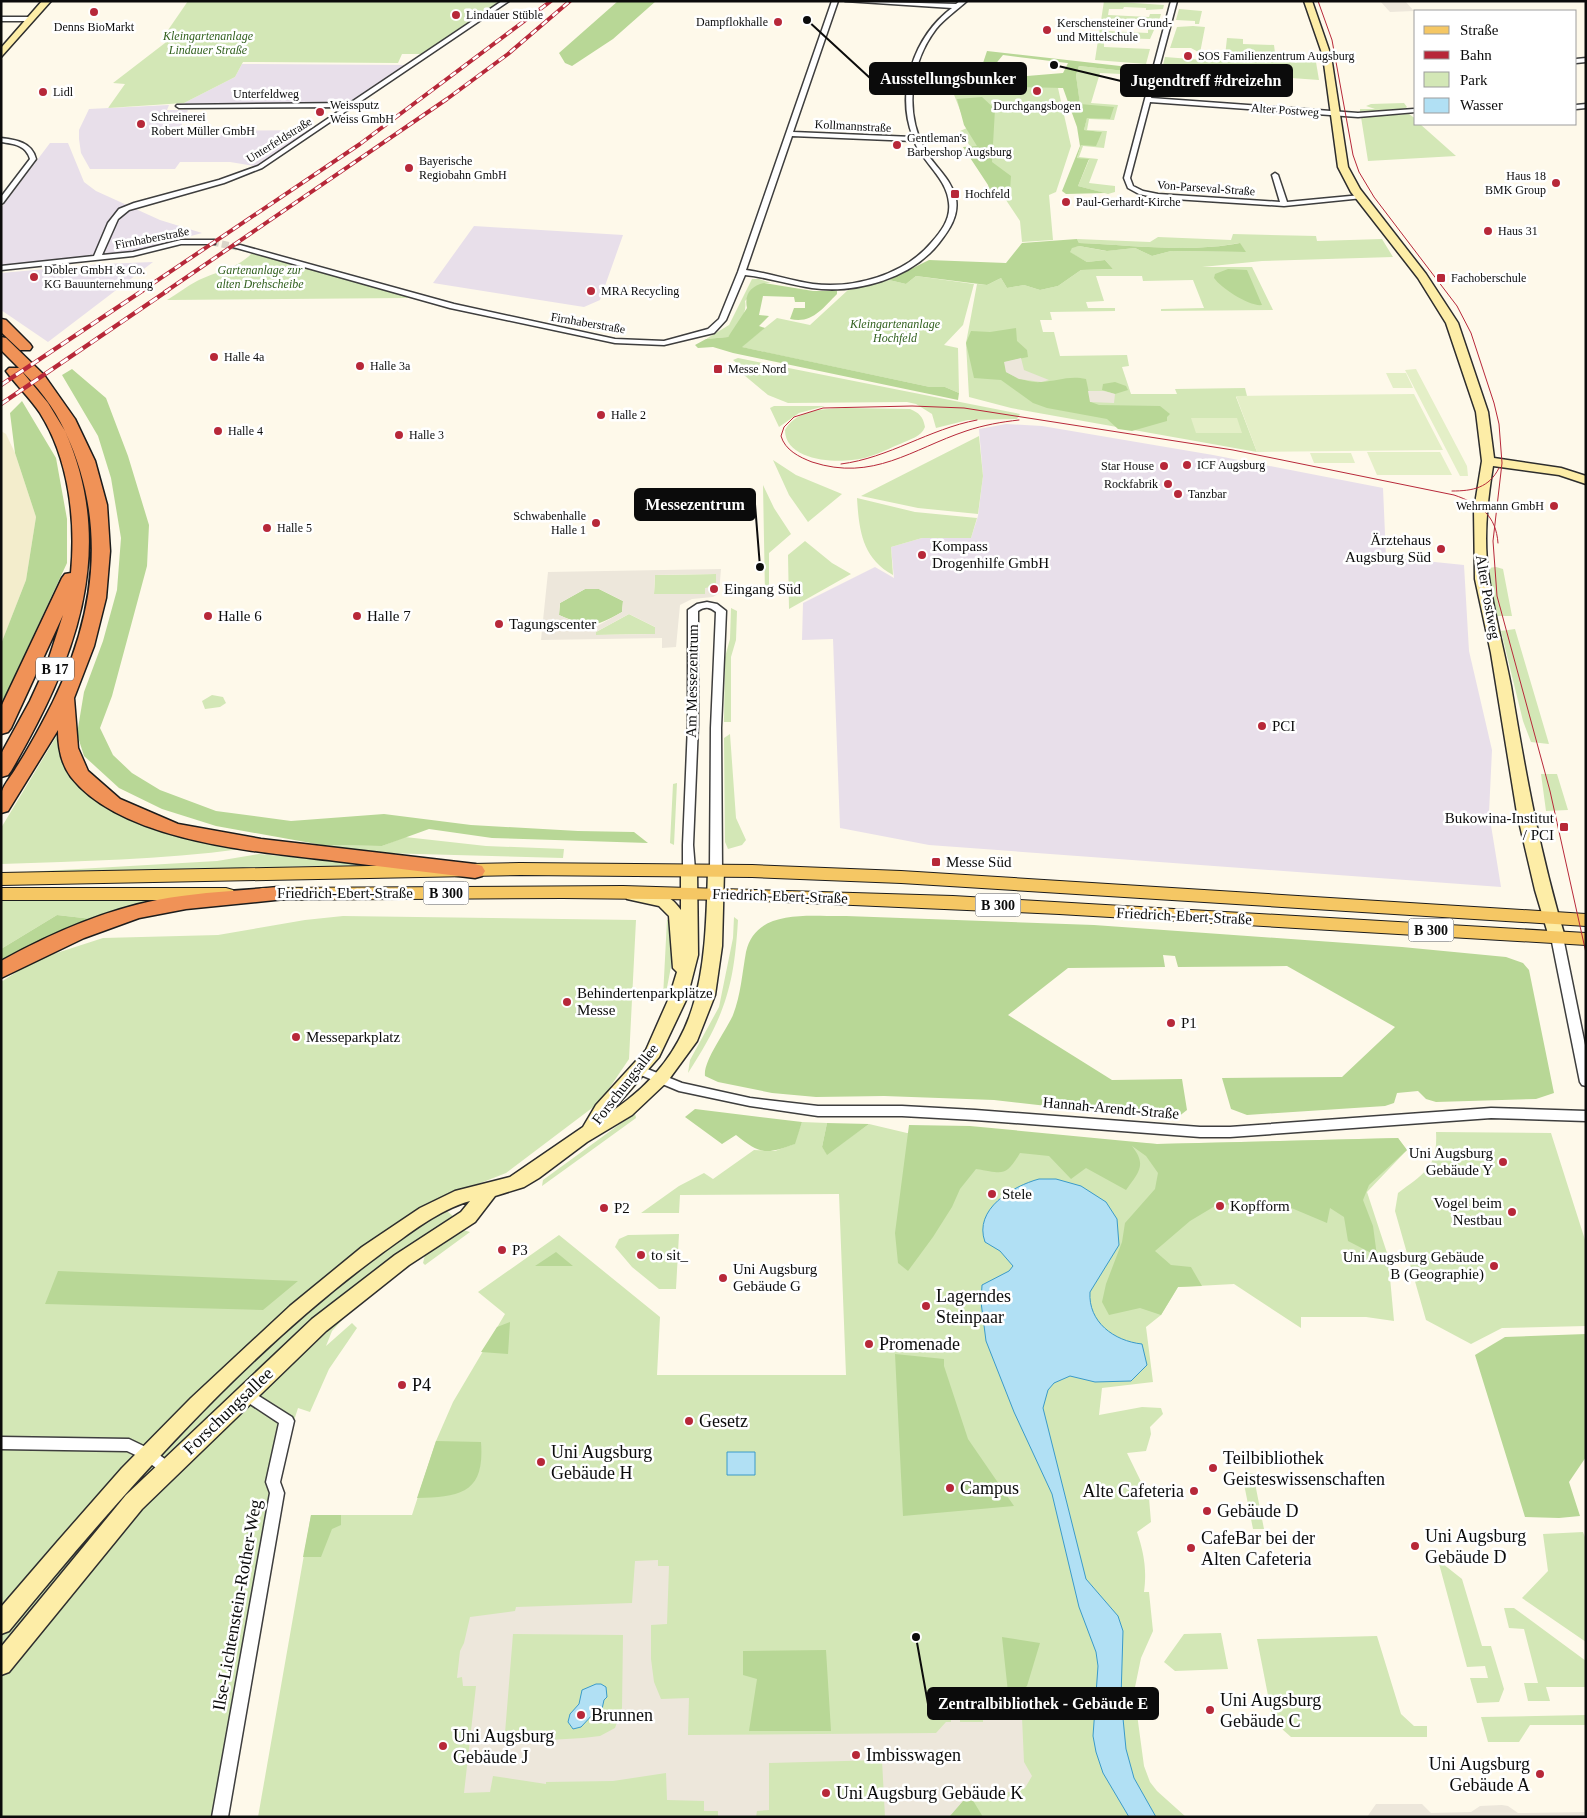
<svg xmlns="http://www.w3.org/2000/svg" width="1587" height="1818" font-family="Georgia,serif">
<style>
.industrial{fill:#e8dfea}
.farmland{fill:#f3edcc}
.green{fill:#d3e7b6}
.forest{fill:#b8d796;fill-rule:evenodd}
.pitch{fill:#e4efc7}
.plaza{fill:#ede7db;fill-rule:evenodd}
.water{fill:#b1e0f4;stroke:#3a9ac9}
.lines{fill:none;stroke-linecap:round;stroke-linejoin:round}
.street-tunnel{stroke:#dad5c9;stroke-width:7;stroke-dasharray:7 3;stroke-linecap:butt}
.street-casing{stroke:#3e3e3e;stroke-width:3}
.secondary-casing{stroke:#2d2d2d;stroke-width:3}
.primary-casing{stroke:#1c1c1c;stroke-width:2}
.highway-casing{stroke:#1c1c1c;stroke-width:3}
.street{fill:#fff;fill-rule:evenodd}
.secondary{fill:#fdeda7;fill-rule:evenodd}
.primary{fill:#f5c764;fill-rule:evenodd}
.highway{fill:#f09257;fill-rule:evenodd}
.tram{stroke:#b72839;stroke-width:1}
.rail-far1-casing{stroke:#b72839;stroke-width:4}
.rail-casing{stroke:#b72839;stroke-width:4.5}
.rail-far1{stroke:#fff;stroke-width:2.5;stroke-dasharray:7;stroke-linecap:butt}
.rail{stroke:#fff;stroke-width:3;stroke-dasharray:9;stroke-linecap:butt}
.poi-dot{fill:#b72839;stroke:#fff;stroke-width:2}
.labels{text-anchor:middle;dominant-baseline:central;stroke-width:5;stroke-linejoin:round;paint-order:stroke}
.far-poi-label{font-size:12px;fill:#0b0b0b;stroke:#fff;text-anchor:start}
.far-park-label{font-size:12px;font-style:italic;fill:#31601e;stroke:#fff}
.far-street-label{font-size:12px;fill:#0b0b0b;stroke:#fff}
.shield{fill:#fff;stroke:#545454;stroke-width:1}
.shield-label{font-size:14px;font-weight:bold;fill:#0b0b0b}
.poi-label{font-size:15px;fill:#0b0b0b;stroke:#fff;text-anchor:start}
.street-label{font-size:15px;fill:#0b0b0b;stroke:#fff}
.near-poi-label{font-size:18px;fill:#0b0b0b;stroke:#fff;text-anchor:start}
.near-street-label{font-size:18px;fill:#0b0b0b;stroke:#fff}
.leader{fill:none;stroke:#0b0b0b;stroke-width:2}
.callout-dot{fill:#0b0b0b;stroke:#fff;stroke-width:2}
.callout{fill:#0b0b0b;stroke:#0b0b0b;stroke-width:2}
.callout-label{font-size:16px;text-anchor:middle;font-weight:bold;fill:#fff}
</style>
<rect width="100%" height="100%" fill="#fef9ea"/>
<path class="industrial" d="M242,64L413,65L354,105L190,106L184,103L235,77Z
M169,105L167,110H188L179,131L316,130L260,167L230,162H180L175,169H90L81,153L79,139V130L89,109Z
M50,143H68L84,182L96,191L160,220L202,233L132,252L1,266V208Z
M474,226L623,235L600,300L584,307L433,283Z
M153,262L48,342L1,310V273L102,264Z
M1006,424L1042,426L1213,455L1383,488L1386,557L1464,565L1469,651L1492,750L1489,813L1501,887L929,845L840,828L833,639L802,640L803,603L875,567L894,578L891,547L922,538H971L978,516L983,476L979,429Z"/>
<path class="farmland" d="M1,431L6,434L15,453L36,517L26,580L1,644Z"/>
<path class="green" d="M188,1H510L430,54H402L398,63L243,62L235,77L184,103L108,108L125,84L113,83L165,43L166,33Z
M1104,1L1164,5L1163,9L1146,10V8L1124,7L1123,9H1109L1108,15L1149,17L1150,14H1161L1158,24L1120,22L1114,27L1106,26V31L1148,33V29L1154,30L1150,39L1117,38L1116,43L1104,42V47L1150,49L1146,64L1095,60Z
M1179,9L1202,11L1199,24H1195V21L1176,20Z
M1193,26L1205,27L1200,53L1191,48H1170L1177,27Z
M1227,38L1243,39V44L1274,45L1275,53H1234V58L1316,62L1319,80L1162,69L1165,57L1204,60L1205,55L1225,56Z
M1079,66L1125,71L1121,74L1100,73L1091,103L1118,105L1114,120L1089,119L1087,130L1107,131L1104,148L1083,146L1079,157L1098,159L1089,183L1115,186V192L1108,194L1078,186L1089,160L1077,158L1081,145L1102,132L1084,130L1087,117L1110,119L1080,105L1076,75Z
M951,87L1058,88L1071,146L1056,192L1049,195L1053,240L1022,242L1020,221L960,131L967,128Z
M1404,103L1407,107L1405,109L1360,112V109H1375L1366,106L1371,104Z
M1409,114L1416,119V124H1420L1456,156L1368,161L1361,117Z
M1233,234L1316,236L1317,241L1382,239L1393,257L1262,261L1202,267H1252L1273,310L1161,311V309L1204,308L1193,280L1143,281L1142,276H1096L1104,301L1086,302L1088,308H1115V311L1050,312L1052,320H1040L1043,332H1054L1060,356L1127,355L1129,366L1122,367L1131,394H1177L1175,389L1245,388L1247,396L1236,397L1257,452L1011,408L969,397L966,343L977,284L987,285L1001,278L1007,288L1024,285L1040,290L1058,286L1081,270L1113,269L1105,260L1087,262L1069,252L1072,247L1079,246L1106,251L1135,248L1152,256L1171,251L1245,252L1239,243C1190,253 1129,245 1079,243L1077,239L1150,242L1158,237L1231,240Z
M253,252L406,294L407,298L167,300C177,294 187,286 197,281C217,271 238,269 253,252Z
M916,276L974,284L963,325L944,345L958,348L959,393L945,387H930L741,347L777,318L810,325L848,290L889,280L906,284Z
M752,279H759L771,283H764L745,301C748,314 736,328 728,337L706,339L729,325Z
M738,358L1020,414L1017,419L968,420L936,428L932,414L916,404L907,402L788,403L768,395L738,370L742,368L733,360Z
M774,406H825L799,413L779,427L770,408Z
M846,408L910,409C919,413 923,416 925,427C921,437 910,439 900,444C885,450 869,459 852,460C831,463 785,459 785,430C797,409 825,409 846,408Z
M979,436L983,476L978,514L918,508L861,496Z
M773,460L796,475L842,494L808,522L789,495Z
M763,485L774,508L791,534L769,553V594H765Z
M857,498L915,512L977,518L971,538H922L891,547L893,575C862,558 859,530 857,498Z
M805,541L832,563L851,574L789,609L788,555Z
M1496,567L1503,569L1512,616H1497L1488,568Z
M716,574V586H709L705,594H654L655,575Z
M731,608L737,611L736,640L731,657V722H724L725,657L730,639Z
M629,614L655,627L656,634L596,635V632Z
M1515,629L1549,744L1531,742L1523,721L1501,631Z
M212,695L223,697L226,703L220,707L205,709L202,701Z
M59,732C61,817 176,835 241,849C161,860 81,861 1,864V828Z
M730,734L736,818L746,840L742,845L728,849L725,842L724,738Z
M1541,774H1557L1568,810L1546,811Z
M677,783L674,845L670,843L673,784Z
M405,837L486,846L564,849L563,858L381,853L322,845L382,846Z
M259,854L380,865L26,872L217,861Z
M1,899H168L92,919L57,915L1,949Z
M343,916L636,920L629,1059L600,1102L506,1173L445,1197L425,1222L447,1211L454,1217L340,1316L344,1318L332,1331L326,1346L352,1323L357,1328L329,1369L310,1412L298,1408L285,1449L220,1817H1V982L35,960L103,938L218,935L305,920Z
M734,917L738,920C734,987 725,1016 688,1073L690,1060L719,1007L733,938Z
M672,918L674,951L665,998L663,997L667,920Z
M635,1113L636,1118L542,1186L543,1180Z
M802,1122L827,1123L822,1147L827,1154L869,1124L907,1133H978L1157,1144L1398,1138L1407,1150L1367,1192L1388,1256L1394,1321L1366,1317H1301V1328L1234,1284L1178,1287L1161,1315L1146,1327L1153,1382L1102,1388L1099,1415L1142,1407L1161,1408L1163,1414L1150,1427L1151,1434L1146,1451L1127,1453L1149,1498L1151,1522L1137,1532C1144,1553 1147,1570 1144,1592H1149L1153,1631L1141,1658L1134,1692L1144,1766L1150,1782L1157,1791L1186,1817H258L311,1515H412L436,1441L453,1402L505,1314L478,1292L559,1235L660,1317L657,1375H846L839,1194L680,1195L679,1213H641L679,1186L704,1173L713,1179L754,1150L775,1151L794,1144Z
M1436,1132L1551,1133L1586,1243V1326L1502,1328L1471,1344L1426,1320L1395,1211L1398,1193C1424,1173 1438,1168 1436,1132Z
M463,1230L470,1232L425,1265L423,1263L425,1255Z
M679,1234L676,1289H659L632,1267L615,1247L619,1239L628,1235Z
M1253,1473L1264,1529H1253L1242,1474Z
M1583,1532L1586,1540V1642L1522,1598L1548,1571L1543,1534Z
M1438,1560L1462,1579L1482,1646H1491L1504,1689L1499,1702L1477,1703L1470,1678H1488L1485,1666L1467,1667Z
M1504,1608H1514L1586,1661V1687H1546L1550,1701H1528L1524,1683H1538L1524,1629L1509,1628Z
M1221,1633L1228,1669L1175,1671L1164,1662L1184,1634Z
M1377,1636L1401,1714L1414,1726H1427V1737H1291L1273,1721L1257,1639Z
M1586,1715V1725H1530L1519,1742H1488L1481,1717Z"/>
<path class="forest" d="M618,1H656L613,39L572,66L565,63L559,53Z
M987,51L1129,67L1125,71L1079,66L1076,75L1080,104L1114,107L1110,119L1087,118L1084,130L1102,132L1096,146L1081,145L1077,158L1089,159L1078,186L1105,193L1066,194L1062,191L1080,146L1077,127L1063,88L951,87L959,83L956,79L982,66ZM1003,55L1067,63H1068L1063,73L1027,76L991,75L993,67Z
M982,97L995,109L992,162L1011,176L1010,190L1005,195L991,194L988,185L963,147L977,146L964,125L957,99Z
M1077,239L1079,243C1129,245 1190,253 1240,243L1246,252L1171,251L1152,256L1135,248L1107,251L1079,246L1072,248L1070,252L1087,262L1105,260L1113,269L1081,270L1058,286L1040,290L1024,285L1007,288L1001,278L987,285L916,276L906,284L889,280L929,260L1006,263L1022,243Z
M1228,269L1247,270L1262,305C1250,307 1221,288 1214,278L1215,274Z
M764,283L813,291H837V294C822,309 812,324 790,319L794,308H805V302H795L794,297L763,296L759,315L769,316L759,326L765,328L742,347L930,387H945L959,393L958,400L733,353L713,347L698,348L695,345L706,339L728,337L747,308C744,294 751,286 764,283Z
M1016,328L1017,341L1027,350L1028,357L1005,362L1006,372C1017,378 1029,383 1041,382C1057,381 1070,375 1086,379L1091,402L1099,405L1160,406L1170,414L1167,417V421L1132,431L1118,429L1107,419L1047,408L1033,403L1001,380L974,378L966,343L971,331L990,332Z
M72,369L106,398L128,456L149,525L147,566L112,696L100,728L113,755L132,773L160,790L216,811L291,821L384,814L471,825L578,831L634,832L648,843L492,838L429,829L382,846L322,845L216,826L162,809L119,788L84,756L77,734L84,692L103,641L117,590L121,538L111,478L98,436L62,375Z
M1115,382L1126,386L1128,390L1115,394L1102,390L1103,384Z
M22,401L56,458L67,519V563L1,705V644L26,580L36,517L15,453L10,413Z
M585,589H599L623,601L622,612C594,628 589,628 559,615L560,603Z
M57,915L92,919L1,964V949Z
M846,916L1094,925L1402,947L1506,957L1523,963L1529,970L1554,1093L1536,1099L1436,1102L1426,1099L1418,1091L1397,1093L1394,1103L1385,1106L1247,1115L1231,1109L1222,1078L1342,1077L1395,1027L1287,966L1178,967L1175,956L1163,955L1165,967L1068,968L1008,1015L1112,1080L1182,1079L1187,1110L1178,1117L1118,1114L994,1100L884,1096L816,1097L772,1093L718,1082L705,1076C703,1061 726,1031 733,1015C741,994 742,974 746,952C756,907 811,917 846,916Z
M695,1109L802,1122L795,1144C765,1155 760,1154 736,1135L722,1144L685,1117Z
M827,1123L869,1124L827,1155L822,1147Z
M909,1125L970,1126L1157,1144L1398,1138L1407,1150L1369,1185L1363,1200L1373,1226L1377,1256L1348,1241L1344,1217L1330,1208L1327,1223L1289,1207L1251,1202L1215,1206L1190,1221L1155,1251L1171,1265L1191,1267L1202,1286L1178,1287L1161,1315L1140,1308L1109,1315L1102,1302L1106,1284L1122,1242L1125,1223L1155,1189L1158,1173L1146,1156L1132,1146C1147,1165 1139,1172 1126,1190L1086,1168L1071,1179L1049,1156L1020,1153C1005,1178 1003,1173 976,1169L960,1189L952,1207L933,1237L908,1271L898,1263L895,1233Z
M556,1252L573,1266H535Z
M58,1271L298,1281L263,1310L45,1304Z
M510,1322L508,1354L481,1352L497,1327Z
M1586,1334V1457L1569,1482L1580,1516L1559,1518L1525,1517L1475,1355L1505,1337Z
M895,1354L944,1359V1366L968,1439L1014,1506L903,1516Z
M436,1441L481,1442C485,1493 461,1497 417,1498Z
M311,1515H341V1525L332,1529L321,1557H303Z
M1002,1637L1040,1643L1027,1686L1019,1692H1008Z
M826,1650L831,1731H749L757,1679L743,1675V1651Z
M969,1794L983,1817H949Z"/>
<path class="pitch" d="M1416,369L1467,466L1468,476H1460L1405,370Z
M1386,373H1406L1413,388H1393Z
M1414,394L1443,450L1257,452L1236,396Z
M1191,418H1237L1242,433H1196Z
M1367,452H1440L1452,475H1377Z
M1310,453H1351L1355,463H1314Z"/>
<path class="plaza" d="M1380,1H1405L1414,11L1390,12Z
M1021,358L1024,370L1049,380L1041,382L1019,379L1006,372L1004,362Z
M1088,391H1104L1115,394L1114,403L1090,402Z
M721,569L719,593L713,597L692,599L680,605L676,647L662,648V638L541,640L548,572ZM716,574V586L705,588V594H654L655,575ZM585,589H599L623,601L622,612L599,625L584,626L559,615L560,603ZM629,614L655,627V634L596,635V632Z
M658,1560V1566H669L667,1624L651,1625V1659L654,1682L661,1699L689,1698L688,1735L936,1733L946,1722H951V1718H960V1722H983V1717H1001L1000,1695H1021L1024,1762L1032,1776L1025,1788L1012,1792L969,1794L949,1817H885L882,1760L769,1763V1810L757,1811L756,1817H718V1811H704V1801L667,1800L666,1773L613,1781L546,1782V1784L493,1776L490,1792L464,1793L476,1686H463L462,1677L457,1678L460,1651L464,1643L470,1617L515,1611L516,1607L632,1603L635,1561ZM513,1634L623,1635L622,1708L615,1728L600,1736L583,1738L549,1740L505,1733Z
M1376,1804H1422L1431,1813L1471,1812L1480,1806L1502,1805L1508,1806L1518,1813L1586,1812V1817H1277V1816L1367,1817Z"/>
<path class="water" d="M1039,1179H1056L1081,1186L1106,1202L1117,1219L1119,1245L1090,1292C1088,1322 1114,1341 1142,1344L1147,1365L1131,1381L1095,1382L1070,1376L1054,1383L1048,1390L1043,1408L1086,1579L1118,1616L1123,1631L1121,1698L1126,1749L1134,1778L1156,1817H1129L1103,1773L1096,1752L1093,1736L1098,1666L1096,1652L1079,1607L1052,1494L1014,1412L986,1341L981,1302L982,1285L1009,1271L1013,1266L1000,1251L985,1242C973,1209 1013,1186 1039,1179Z
M727,1452H755V1475H727Z
M596,1684H601L606,1687L607,1697L604,1700L602,1709L595,1712L581,1727L573,1729L568,1722L570,1714L579,1704L582,1690Z"/>
<g class="lines">
<path class="street-tunnel" d="M212,242L237,247"/>
<defs>
<path id="street" d="M502,1H509L262,168L224,183L129,210L118,219L102,255L133,252L181,240H215V244H181L133,256L1,270V266L94,256L108,223L119,209L134,203L219,180L258,166L345,107L179,108L176,106L177,105L350,103Z
M832,1H838L793,132L913,137C895,92 914,36 952,8L845,1L956,4L960,1H967C956,11 945,18 936,29C911,62 904,110 924,148C933,166 951,177 956,199C959,216 949,230 939,243C911,279 855,294 812,288C789,285 767,277 745,275L726,320L714,333L664,345L615,343L450,308L233,247L240,245L454,304L615,339L664,341L708,329L719,319L738,272ZM792,136L914,141C923,163 947,178 949,203C951,219 941,232 931,243C904,275 854,289 813,284C791,281 769,273 746,270Z
M1171,1H1177L1151,98L1358,113L1414,109L1416,112L1358,117L1150,102L1130,178L1133,186L1143,191L1158,194L1280,202L1272,175L1275,173L1278,175L1287,202L1361,195L1363,196V198L1284,206L1158,198L1139,194L1128,188L1124,178Z
M1,17H31L34,19L31,21H1Z
M1586,58V62L1576,63V59Z
M1586,104V108L1576,109V105Z
M1,138C16,140 32,142 36,159L3,203L1,204V197L30,159C26,145 14,144 1,142Z
M707,602L717,604L726,611L721,728L722,870L716,874L710,870L711,728L716,612C710,607 705,606 698,611V725L693,845L695,870L689,874L683,870V845L688,725V610L697,604Z
M1557,933L1563,937L1586,1050V1086L1582,1085L1580,1082L1551,937Z
M640,1066L682,1083L750,1098L818,1106H902L975,1110L1200,1127H1230L1491,1108L1586,1111V1121L1491,1118L1230,1137H1200L975,1120L902,1116H818L750,1106L679,1091L636,1073L634,1070L636,1067Z
M246,1388L292,1417L294,1421L280,1482L284,1493L228,1817H212L270,1493L266,1482L279,1423L241,1398L239,1394L241,1390Z
M1,1437L129,1439L154,1451L173,1465L175,1469L173,1473L168,1475L163,1473L144,1459L127,1451L1,1449Z"/>
<path id="secondary" d="M42,1H51L1,57V48Z
M1304,1H1312L1331,56L1348,167L1360,189L1426,274L1458,323L1488,412L1494,458L1561,468L1586,476V484L1559,475L1493,466C1487,503 1483,540 1489,578C1494,614 1504,650 1511,686C1525,771 1540,854 1565,937L1563,941H1551L1549,937L1535,890L1517,813L1491,653L1475,579L1474,510L1482,461L1476,412L1446,323L1418,278L1351,192L1338,167L1323,56Z
M689,865L695,866L697,870L698,955L687,998L659,1057L611,1112C704,1049 705,971 708,870L710,866H722L724,870L722,946L715,995L697,1041L667,1082L632,1115L587,1142L539,1178L524,1187L495,1196L475,1222L409,1265L326,1331L142,1509L9,1672L1,1675V1647L126,1495L312,1319L395,1255L461,1212L470,1201C438,1210 409,1234 382,1253C243,1355 118,1498 9,1631L1,1634V1607L57,1542L122,1468L191,1398L290,1306L362,1247L420,1208L455,1191L510,1177L583,1127L596,1105L646,1050L669,998L677,972L673,968L669,916L659,906L627,899L625,895L627,891C637,889 659,893 669,898C673,900 678,906 681,910V870L683,866Z"/>
<path id="primary" d="M520,863L752,865L901,871L1586,914V926L901,883L752,877L520,875L1,885V873Z
M623,886L953,896L1586,933V945L1059,914L742,900L563,898L263,900L256,898L254,894L256,890L263,888Z
M1,888H226L233,890L235,894L233,898L226,900H1Z"/>
<path id="highway" d="M1,319L6,320L30,344L32,347L30,350H20L1,332Z
M1,337L6,338L44,375L75,419L95,461L107,505L110,551L106,598L94,646L74,698L78,748L88,771L120,799L178,824L261,839L475,864L482,866L485,871L482,876L475,878C429,872 382,867 336,861C259,852 122,842 71,777C61,764 58,746 58,730L8,811L1,813C1,807 0,797 2,791C5,783 12,775 16,768C25,754 33,740 41,725C93,631 112,532 65,431C119,553 73,664 11,771L8,775L1,777V754L30,701L47,664L63,615L11,728L8,732L1,734V707L62,578L65,574L71,573C76,520 69,459 40,413C30,398 17,386 6,371L9,368H19L1,350ZM19,368C37,386 54,407 65,431L48,403Z
M278,887L285,889L289,894L285,899L186,909L139,918L84,938L1,978V961C50,934 102,911 157,900C197,892 238,891 278,887Z"/>
</defs>
<use href="#street" class="street-casing"/>
<use href="#secondary" class="secondary-casing"/>
<use href="#primary" class="primary-casing"/>
<use href="#highway" class="highway-casing"/>
<use href="#street" class="street"/>
<use href="#secondary" class="secondary"/>
<use href="#primary" class="primary"/>
<use href="#highway" class="highway"/>
<path class="tram" d="M1318,1L1332,40L1353,155L1359,172L1374,197L1457,306L1471,333L1494,403L1499,424L1502,463L1493,541L1497,596L1550,791L1586,953
M1019,420C1001,422 984,425 966,431C912,449 873,482 812,462C799,457 785,450 781,436L784,427L794,417L823,408L912,406L964,408L1233,450L1454,495C1480,504 1496,515 1498,543
M841,464C889,458 929,429 977,420
M1452,491C1473,491 1489,488 1499,468"/>
<defs>
<path id="rail-far1" d="M140,292L360,144L551,1
M165,292L447,99L508,54L570,1"/>
<path id="rail" d="M1,385L142,291
M1,404L167,291"/>
</defs>
<use href="#rail-far1" class="rail-far1-casing"/>
<use href="#rail" class="rail-casing"/>
<use href="#rail-far1" class="rail-far1"/>
<use href="#rail" class="rail"/>
</g>
<g class="poi-dot">
<circle cx="94" cy="12" r="5"/>
<circle cx="456" cy="15" r="5"/>
<circle cx="778" cy="22" r="5"/>
<circle cx="1047" cy="30" r="5"/>
<circle cx="1188" cy="56" r="5"/>
<circle cx="1037" cy="91" r="5"/>
<circle cx="43" cy="92" r="5"/>
<circle cx="320" cy="112" r="5"/>
<circle cx="141" cy="124" r="5"/>
<circle cx="897" cy="145" r="5"/>
<circle cx="409" cy="168" r="5"/>
<circle cx="1556" cy="183" r="5"/>
<rect x="950" y="189" width="10" height="10" rx="2.5"/>
<circle cx="1066" cy="202" r="5"/>
<circle cx="1488" cy="231" r="5"/>
<circle cx="34" cy="277" r="5"/>
<rect x="1436" y="273" width="10" height="10" rx="2.5"/>
<circle cx="591" cy="291" r="5"/>
<circle cx="214" cy="357" r="5"/>
<circle cx="360" cy="366" r="5"/>
<rect x="713" y="364" width="10" height="10" rx="2.5"/>
<circle cx="601" cy="415" r="5"/>
<circle cx="218" cy="431" r="5"/>
<circle cx="399" cy="435" r="5"/>
<circle cx="1187" cy="465" r="5"/>
<circle cx="1164" cy="466" r="5"/>
<circle cx="1168" cy="484" r="5"/>
<circle cx="1178" cy="494" r="5"/>
<circle cx="1554" cy="506" r="5"/>
<circle cx="596" cy="523" r="5"/>
<circle cx="267" cy="528" r="5"/>
<circle cx="1441" cy="549" r="5"/>
<circle cx="922" cy="555" r="5"/>
<circle cx="714" cy="589" r="5"/>
<circle cx="208" cy="616" r="5"/>
<circle cx="357" cy="616" r="5"/>
<circle cx="499" cy="624" r="5"/>
<circle cx="1262" cy="726" r="5"/>
<rect x="1559" y="822" width="10" height="10" rx="2.5"/>
<rect x="931" y="857" width="10" height="10" rx="2.5"/>
<circle cx="567" cy="1002" r="5"/>
<circle cx="1171" cy="1023" r="5"/>
<circle cx="296" cy="1037" r="5"/>
<circle cx="1503" cy="1162" r="5"/>
<circle cx="992" cy="1194" r="5"/>
<circle cx="1220" cy="1206" r="5"/>
<circle cx="604" cy="1208" r="5"/>
<circle cx="1512" cy="1212" r="5"/>
<circle cx="502" cy="1250" r="5"/>
<circle cx="641" cy="1255" r="5"/>
<circle cx="1494" cy="1266" r="5"/>
<circle cx="723" cy="1278" r="5"/>
<circle cx="926" cy="1306" r="5"/>
<circle cx="869" cy="1344" r="5"/>
<circle cx="402" cy="1385" r="5"/>
<circle cx="689" cy="1421" r="5"/>
<circle cx="541" cy="1462" r="5"/>
<circle cx="1213" cy="1468" r="5"/>
<circle cx="950" cy="1488" r="5"/>
<circle cx="1194" cy="1491" r="5"/>
<circle cx="1207" cy="1511" r="5"/>
<circle cx="1415" cy="1546" r="5"/>
<circle cx="1191" cy="1548" r="5"/>
<circle cx="1210" cy="1710" r="5"/>
<circle cx="581" cy="1715" r="5"/>
<circle cx="443" cy="1746" r="5"/>
<circle cx="856" cy="1755" r="5"/>
<circle cx="1540" cy="1774" r="5"/>
<circle cx="826" cy="1793" r="5"/>
</g>
<g class="labels">
<g class="far-poi-label">
<text x="466" y="15">Lindauer Stüble</text>
<text x="768" y="22" text-anchor="end">Dampflokhalle</text>
<text x="1057" y="23">Kerschensteiner Grund-<tspan x="1057" dy="14">und Mittelschule</tspan></text>
<text x="94" y="27" text-anchor="middle">Denns BioMarkt</text>
<text x="1198" y="56">SOS Familienzentrum Augsburg</text>
<text x="53" y="92">Lidl</text>
<text x="330" y="105">Weissputz<tspan x="330" dy="14">Weiss GmbH</tspan></text>
<text x="1037" y="106" text-anchor="middle">Durchgangsbogen</text>
<text x="151" y="117">Schreinerei<tspan x="151" dy="14">Robert Müller GmbH</tspan></text>
<text x="907" y="138">Gentleman's<tspan x="907" dy="14">Barbershop Augsburg</tspan></text>
<text x="419" y="161">Bayerische<tspan x="419" dy="14">Regiobahn GmbH</tspan></text>
<text x="1546" y="176" text-anchor="end">Haus 18<tspan x="1546" dy="14">BMK Group</tspan></text>
<text x="965" y="194">Hochfeld</text>
<text x="1076" y="202">Paul-Gerhardt-Kirche</text>
<text x="1498" y="231">Haus 31</text>
<text x="44" y="270">Dobler GmbH &amp; Co.<tspan x="44" dy="14">KG Bauunternehmung</tspan></text>
<text x="1451" y="278">Fachoberschule</text>
<text x="601" y="291">MRA Recycling</text>
<text x="224" y="357">Halle 4a</text>
<text x="370" y="366">Halle 3a</text>
<text x="728" y="369">Messe Nord</text>
<text x="611" y="415">Halle 2</text>
<text x="228" y="431">Halle 4</text>
<text x="409" y="435">Halle 3</text>
<text x="1197" y="465">ICF Augsburg</text>
<text x="1154" y="466" text-anchor="end">Star House</text>
<text x="1158" y="484" text-anchor="end">Rockfabrik</text>
<text x="1188" y="494">Tanzbar</text>
<text x="1544" y="506" text-anchor="end">Wehrmann GmbH</text>
<text x="586" y="516" text-anchor="end">Schwabenhalle<tspan x="586" dy="14">Halle 1</tspan></text>
<text x="277" y="528">Halle 5</text>
</g>
<g class="far-park-label">
<text x="208" y="36">Kleingartenanlage<tspan x="208" dy="14">Lindauer Straße</tspan></text>
<text x="260" y="270">Gartenanlage zur<tspan x="260" dy="14">alten Drehscheibe</tspan></text>
<text x="895" y="324">Kleingartenanlage<tspan x="895" dy="14">Hochfeld</tspan></text>
</g>
<g class="far-street-label">
<text x="266" y="94">Unterfeldweg</text>
<text transform="translate(1285 110) rotate(4)">Alter Postweg</text>
<text transform="translate(853 126) rotate(3)">Kollmannstraße</text>
<text transform="translate(279 140) rotate(-32)">Unterfeldstraße</text>
<text transform="translate(1206 188) rotate(4)">Von-Parseval-Straße</text>
<text transform="translate(152 238) rotate(-11)">Firnhaberstraße</text>
<text transform="translate(588 323) rotate(10)">Firnhaberstraße</text>
</g>
<g class="shield">
<rect x="36" y="657.5" width="38" height="23" rx="4"/>
<rect x="423.5" y="881.5" width="45" height="23" rx="4"/>
<rect x="975.5" y="893.5" width="45" height="23" rx="4"/>
<rect x="1408.5" y="918.5" width="45" height="23" rx="4"/>
</g>
<g class="shield-label">
<text x="55" y="669">B 17</text>
<text x="446" y="893">B 300</text>
<text x="998" y="905">B 300</text>
<text x="1431" y="930">B 300</text>
</g>
<g class="poi-label">
<text x="1431" y="540" text-anchor="end">Ärztehaus<tspan x="1431" dy="17">Augsburg Süd</tspan></text>
<text x="932" y="546">Kompass<tspan x="932" dy="17">Drogenhilfe GmbH</tspan></text>
<text x="724" y="589">Eingang Süd</text>
<text x="218" y="616">Halle 6</text>
<text x="367" y="616">Halle 7</text>
<text x="509" y="624">Tagungscenter</text>
<text x="1272" y="726">PCI</text>
<text x="1554" y="818" text-anchor="end">Bukowina-Institut<tspan x="1554" dy="17">/ PCI</tspan></text>
<text x="946" y="862">Messe Süd</text>
<text x="577" y="993">Behindertenparkplätze<tspan x="577" dy="17">Messe</tspan></text>
<text x="1181" y="1023">P1</text>
<text x="306" y="1037">Messeparkplatz</text>
<text x="1493" y="1153" text-anchor="end">Uni Augsburg<tspan x="1493" dy="17">Gebäude Y</tspan></text>
<text x="1002" y="1194">Stele</text>
<text x="1502" y="1203" text-anchor="end">Vogel beim<tspan x="1502" dy="17">Nestbau</tspan></text>
<text x="1230" y="1206">Kopfform</text>
<text x="614" y="1208">P2</text>
<text x="512" y="1250">P3</text>
<text x="651" y="1255">to sit_</text>
<text x="1484" y="1257" text-anchor="end">Uni Augsburg Gebäude<tspan x="1484" dy="17">B (Geographie)</tspan></text>
<text x="733" y="1269">Uni Augsburg<tspan x="733" dy="17">Gebäude G</tspan></text>
</g>
<g class="street-label">
<text transform="translate(1488 597) rotate(80)">Alter Postweg</text>
<text transform="translate(692 681) rotate(-89)">Am Messezentrum</text>
<text x="345" y="893">Friedrich-Ebert-Straße</text>
<text transform="translate(780 896) rotate(2)">Friedrich-Ebert-Straße</text>
<text transform="translate(1184 916) rotate(3)">Friedrich-Ebert-Straße</text>
<text transform="translate(625 1084) rotate(-52)">Forschungsallee</text>
<text transform="translate(1111 1108) rotate(5)">Hannah-Arendt-Straße</text>
</g>
<g class="near-poi-label">
<text x="936" y="1296">Lagerndes<tspan x="936" dy="21">Steinpaar</tspan></text>
<text x="879" y="1344">Promenade</text>
<text x="412" y="1385">P4</text>
<text x="699" y="1421">Gesetz</text>
<text x="551" y="1452">Uni Augsburg<tspan x="551" dy="21">Gebäude H</tspan></text>
<text x="1223" y="1458">Teilbibliothek<tspan x="1223" dy="21">Geisteswissenschaften</tspan></text>
<text x="960" y="1488">Campus</text>
<text x="1184" y="1491" text-anchor="end">Alte Cafeteria</text>
<text x="1217" y="1511">Gebäude D</text>
<text x="1425" y="1536">Uni Augsburg<tspan x="1425" dy="21">Gebäude D</tspan></text>
<text x="1201" y="1538">CafeBar bei der<tspan x="1201" dy="21">Alten Cafeteria</tspan></text>
<text x="1220" y="1700">Uni Augsburg<tspan x="1220" dy="21">Gebäude C</tspan></text>
<text x="591" y="1715">Brunnen</text>
<text x="453" y="1736">Uni Augsburg<tspan x="453" dy="21">Gebäude J</tspan></text>
<text x="866" y="1755">Imbisswagen</text>
<text x="1530" y="1764" text-anchor="end">Uni Augsburg<tspan x="1530" dy="21">Gebäude A</tspan></text>
<text x="836" y="1793">Uni Augsburg Gebäude K</text>
</g>
<g class="near-street-label">
<text transform="translate(228 1411) rotate(-44)">Forschungsallee</text>
<text transform="translate(237 1605) rotate(-80)">Ilse-Lichtenstein-Rother-Weg</text>
</g>
</g>
<path class="leader" d="M807 20L870 78M1054 65L1121 81M760 567L755 504M916 1637L928 1704"/>
<g class="callout-dot">
<circle cx="807" cy="20" r="5"/>
<circle cx="1054" cy="65" r="5"/>
<circle cx="760" cy="567" r="5"/>
<circle cx="916" cy="1637" r="5"/>
</g>
<g class="callout">
<rect x="870" y="63" width="156" height="31" rx="5"/>
<rect x="1121" y="65" width="171" height="31" rx="5"/>
<rect x="635" y="489" width="120" height="31" rx="5"/>
<rect x="928" y="1688" width="230" height="31" rx="5"/>
</g>
<g class="callout-label">
<text x="948" y="84">Ausstellungsbunker</text>
<text x="1206" y="86">Jugendtreff #dreizehn</text>
<text x="695" y="510">Messezentrum</text>
<text x="1043" y="1709">Zentralbibliothek - Gebäude E</text>
</g>
<rect width="1587" height="1818" fill="none" stroke="#0b0b0b" stroke-width="5"/>
<rect x="1414" y="10" width="162" height="115" fill="#ffffff" stroke="#9d9d9d"/>
<rect x="1424" y="26" width="25" height="8" fill="#f5c764" stroke="#9d9d9d"/>
<text x="1460" y="35" font-size="15" fill="#0b0b0b">Straße</text>
<rect x="1424" y="51" width="25" height="8" fill="#b72839" stroke="#9d9d9d"/>
<text x="1460" y="60" font-size="15" fill="#0b0b0b">Bahn</text>
<rect x="1424" y="72" width="25" height="15" fill="#d3e7b6" stroke="#9d9d9d"/>
<text x="1460" y="85" font-size="15" fill="#0b0b0b">Park</text>
<rect x="1424" y="98" width="25" height="15" fill="#b1e0f4" stroke="#9d9d9d"/>
<text x="1460" y="110" font-size="15" fill="#0b0b0b">Wasser</text>
</svg>
